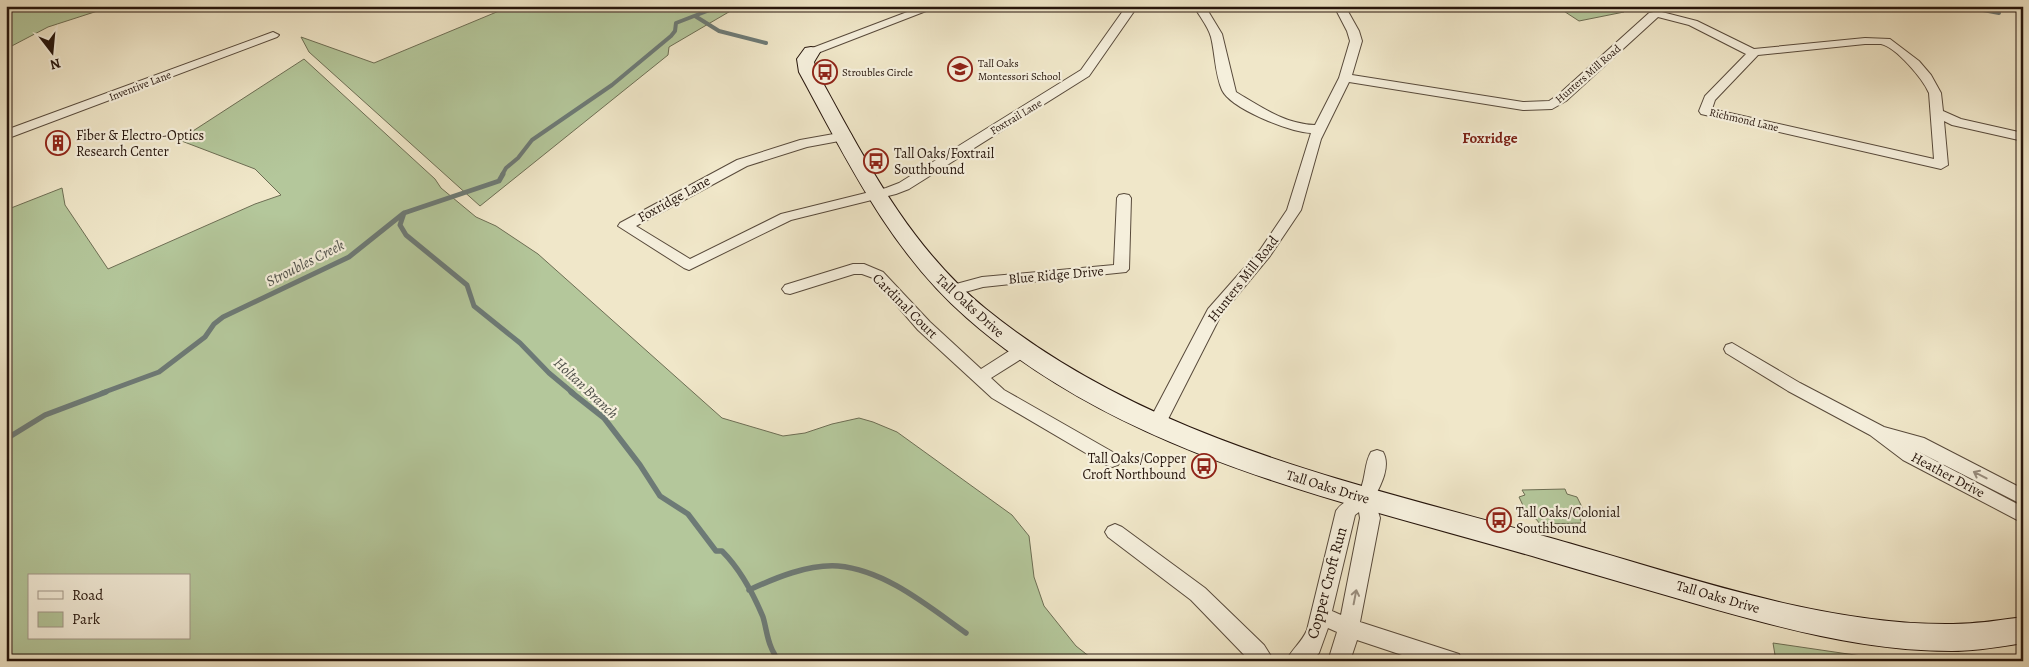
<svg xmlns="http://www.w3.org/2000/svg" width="2029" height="667" font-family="Alegreya,serif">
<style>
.green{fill:#b4c79b;stroke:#6d6e54;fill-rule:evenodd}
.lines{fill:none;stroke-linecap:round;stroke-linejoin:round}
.stream-far2{stroke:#6d7a76;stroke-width:4}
.stream-far1{stroke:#6d7a76;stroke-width:5}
.stream{stroke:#6d7a76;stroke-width:5.5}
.street-casing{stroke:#584a3b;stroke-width:2}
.secondary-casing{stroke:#26150c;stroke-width:2}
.street{fill:#f5efdc;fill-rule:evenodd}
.secondary{fill:#f5efdc;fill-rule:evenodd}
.oneway{stroke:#988d7e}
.labels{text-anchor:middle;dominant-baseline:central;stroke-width:4.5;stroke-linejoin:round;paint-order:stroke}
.far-poi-label{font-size:11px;fill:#26150c;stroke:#f5efdc;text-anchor:start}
.far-street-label{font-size:11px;fill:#26150c;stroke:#f5efdc}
.poi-label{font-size:14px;fill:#26150c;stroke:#f5efdc;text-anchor:start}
.street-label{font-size:14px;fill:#26150c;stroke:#f5efdc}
.neighbourhood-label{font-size:15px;font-weight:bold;fill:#7a1f14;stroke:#f5efdc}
.water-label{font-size:15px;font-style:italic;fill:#4f504a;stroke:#f5efdc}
.near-street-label{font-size:16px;fill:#26150c;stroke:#f5efdc}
</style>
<rect width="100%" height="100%" fill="#f0e7c9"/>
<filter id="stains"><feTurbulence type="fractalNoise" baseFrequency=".004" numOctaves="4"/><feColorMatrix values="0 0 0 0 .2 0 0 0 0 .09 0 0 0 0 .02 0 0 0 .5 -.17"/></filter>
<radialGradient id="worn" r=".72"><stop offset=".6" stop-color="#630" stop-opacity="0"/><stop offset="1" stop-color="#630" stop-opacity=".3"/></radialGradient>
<path class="green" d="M6,6H113L48,27L6,49Z
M511,6H739L669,47L668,55L480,206L309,52L301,37L374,63Z
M1556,6H1615L1624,12L1579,21Z
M304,59L435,179L441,188L476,217L496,226L538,254L722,418L783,436L805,433L832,424L859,418L873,422L897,432L1012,515L1029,536L1034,577L1044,606L1076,646L1095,661H6V210L62,188L65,205L108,269L255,204L281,195L255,169L179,140ZM29,576H189V638H29Z
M1565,489L1567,494L1577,497L1586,515L1580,518L1582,523L1540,524L1536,519L1528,516L1519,497L1525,495L1522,490Z
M1773,643L1896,661H1776Z"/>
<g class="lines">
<path class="stream-far2" d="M1962,6L1999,13
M695,16L719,31L766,43
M502,175L506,168L518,158L532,140L612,85L671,36L675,31L676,23L720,6"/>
<path class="stream-far1" d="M404,213L400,225L406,235L467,285L474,306L520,343L549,373L573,393
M102,393L159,372L205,337L214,324L223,317L349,257L404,213L499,181L503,174"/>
<path class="stream" d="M571,392L604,418L640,465L660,496L688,514L716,551H722C740,569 753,593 763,617C766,627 767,638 771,647C773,653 776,655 777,661
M6,439L45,415L106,392
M749,590C775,578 808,564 838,566C885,570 928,606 966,633"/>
<defs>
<path id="street" d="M923,6H939L815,54H807L805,52L807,50Z
M1194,6H1205L1222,34L1236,92C1261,107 1285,124 1315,125L1339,78L1350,41L1347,31L1334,6H1345L1359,31L1362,41L1352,75L1523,102L1549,101L1558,95L1649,13L1658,11L1697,21L1754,49L1865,38L1890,39L1919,61L1931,75L1941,93L1943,111L1961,119L2023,133V141L1952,125L1944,121L1948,165L1941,169L1701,114L1699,111L1705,96L1746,54L1689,25L1658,17L1566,101L1552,109L1523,110L1349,82L1321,139L1301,210L1270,256L1221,315L1165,425L1162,430L1156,431L1150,430L1147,425L1208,309L1260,250L1287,210L1311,133C1290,132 1231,109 1222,90C1215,74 1215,53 1211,37C1208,26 1199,16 1194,6ZM1865,44C1870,44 1876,44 1881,44C1896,47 1923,79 1929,93L1934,159L1712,109L1715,100L1758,55Z
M1129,7L1135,10L1089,76L909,189L896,194L791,220L689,270L684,268L618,226L620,223L737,160L800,140L845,132L850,133L852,136L850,139L807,147L747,166L636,226L690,259L781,214L886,188L899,183L1081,70L1125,8Z
M273,32L279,35L277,37L6,139V130Z
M1124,194L1129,195L1131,198L1129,269L1126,272L983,287L951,296L945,295L943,291L945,287L982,277L1114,265L1117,198L1119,195Z
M853,264H864L883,272L930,322L981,369L1017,346L1023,344L1029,346L1031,350L1029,354L991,378L1004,390L1118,455L1121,460L1118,465L1112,467L1106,465L992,398L918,330L873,278L862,274H854L790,294L785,293L782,289L785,285Z
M1732,343L1800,383L1884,427L1924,438L2023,489V505L1913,449L2023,507V523L1903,460L1870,435L1788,391L1726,353L1724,349L1726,345Z
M1377,450L1383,452C1391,466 1381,485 1374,498L1380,518L1360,622L1459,654L1462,661H1420L1357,640L1350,661H1328L1337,632L1328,628L1319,653L1311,661H1286C1292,649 1302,642 1307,630L1336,511C1342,501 1354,499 1360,490C1366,478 1364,464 1371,452ZM1359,512L1360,518L1341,615L1332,611L1355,515Z
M1115,524L1122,527L1205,588L1264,645L1274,661H1250L1191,600L1108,537L1105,532L1108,527Z"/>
<path id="secondary" d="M811,47L817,48L820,52L814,62L817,72C864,157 908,246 986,309C1150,442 1359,484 1558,540C1682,575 1824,626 1953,624C1977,624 2000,620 2023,617V643C1999,647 1976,651 1952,651C1863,651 1777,627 1693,603C1642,588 1592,574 1542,559C1344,501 1126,458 967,318C890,251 847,160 799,72L797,59L805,48Z"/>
</defs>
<use href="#street" class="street-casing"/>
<use href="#secondary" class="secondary-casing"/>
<use href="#street" class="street"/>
<use href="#secondary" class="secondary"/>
</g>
<defs><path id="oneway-shaft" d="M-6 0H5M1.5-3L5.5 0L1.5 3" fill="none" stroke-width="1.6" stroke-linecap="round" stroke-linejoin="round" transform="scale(1.25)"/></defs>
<g class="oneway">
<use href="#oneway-shaft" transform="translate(1980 475) rotate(-153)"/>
<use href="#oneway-shaft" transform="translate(1355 597) rotate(-79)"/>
</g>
<defs>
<symbol id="school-ring" viewBox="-11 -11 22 22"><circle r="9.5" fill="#f5efdc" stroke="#8f2418" stroke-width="1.5"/><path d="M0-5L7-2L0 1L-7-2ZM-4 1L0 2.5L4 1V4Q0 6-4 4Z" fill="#8f2418"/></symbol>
<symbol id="bus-ring" viewBox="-11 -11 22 22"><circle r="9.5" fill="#f5efdc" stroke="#8f2418" stroke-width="1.5"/><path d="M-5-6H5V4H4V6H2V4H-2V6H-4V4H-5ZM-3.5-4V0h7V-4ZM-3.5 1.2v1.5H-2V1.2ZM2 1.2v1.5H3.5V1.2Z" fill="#8f2418"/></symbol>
<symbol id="building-ring" viewBox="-11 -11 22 22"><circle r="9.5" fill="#f5efdc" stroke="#8f2418" stroke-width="1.5"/><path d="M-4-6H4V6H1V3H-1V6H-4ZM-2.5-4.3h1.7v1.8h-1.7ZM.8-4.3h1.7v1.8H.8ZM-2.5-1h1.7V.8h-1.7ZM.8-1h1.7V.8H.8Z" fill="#8f2418"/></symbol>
</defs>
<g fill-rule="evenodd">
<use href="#school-ring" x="946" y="55" width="28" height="28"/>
<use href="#bus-ring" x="811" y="58" width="28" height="28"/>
<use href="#building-ring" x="44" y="129" width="28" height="28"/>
<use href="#bus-ring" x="862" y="147" width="28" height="28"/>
<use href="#bus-ring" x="1190" y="452" width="28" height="28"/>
<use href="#bus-ring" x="1485" y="506" width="28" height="28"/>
</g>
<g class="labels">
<g class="far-poi-label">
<text x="978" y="63">Tall Oaks<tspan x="978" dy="13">Montessori School</tspan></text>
<text x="842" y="72">Stroubles Circle</text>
</g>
<g class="far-street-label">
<text transform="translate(1588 74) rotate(-41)">Hunters Mill Road</text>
<text transform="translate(140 86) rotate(-21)">Inventive Lane</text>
<text transform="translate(1016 117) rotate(-31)">Foxtrail Lane</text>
<text transform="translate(1744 120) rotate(13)">Richmond Lane</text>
</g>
<g class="poi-label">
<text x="76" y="135">Fiber &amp; Electro-Optics<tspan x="76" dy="16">Research Center</tspan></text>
<text x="894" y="153">Tall Oaks/Foxtrail<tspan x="894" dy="16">Southbound</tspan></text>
<text x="1186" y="458" text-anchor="end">Tall Oaks/Copper<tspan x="1186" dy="16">Croft Northbound</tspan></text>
<text x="1516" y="512">Tall Oaks/Colonial<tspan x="1516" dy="16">Southbound</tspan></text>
</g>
<g class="street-label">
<text transform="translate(674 199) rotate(-29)">Foxridge Lane</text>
<text transform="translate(1056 275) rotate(-5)">Blue Ridge Drive</text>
<text transform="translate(1243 279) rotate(-52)">Hunters Mill Road</text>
<text transform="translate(905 306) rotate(45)">Cardinal Court</text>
<text transform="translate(970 306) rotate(42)">Tall Oaks Drive</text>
<text transform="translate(1948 475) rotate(28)">Heather Drive</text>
<text transform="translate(1328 487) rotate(17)">Tall Oaks Drive</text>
<text transform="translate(1718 597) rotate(16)">Tall Oaks Drive</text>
</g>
<g class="neighbourhood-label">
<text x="1490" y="138">Foxridge</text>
</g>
<g class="water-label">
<text transform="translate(305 263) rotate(-27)">Stroubles Creek</text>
<text transform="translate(586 388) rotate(43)">Holtan Branch</text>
</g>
<g class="near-street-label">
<text transform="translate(1327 583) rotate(-75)">Copper Croft Run</text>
</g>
</g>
<rect width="2029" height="667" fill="none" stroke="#f0e7c9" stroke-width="25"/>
<rect x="8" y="8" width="2014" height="652" fill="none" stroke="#26150c" stroke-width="2.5"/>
<rect x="12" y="12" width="2004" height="642" fill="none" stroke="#26150c"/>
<rect x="28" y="574" width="162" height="65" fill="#f5efdc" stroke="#a29889"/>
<rect x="38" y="591" width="25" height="8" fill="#f5efdc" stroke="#a29889"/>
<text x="72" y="600" font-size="15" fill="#26150c">Road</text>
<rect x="38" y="612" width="25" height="15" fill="#b4c79b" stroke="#a29889"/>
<text x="72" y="624" font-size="15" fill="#26150c">Park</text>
<g transform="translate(52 52) rotate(164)" stroke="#f5efdc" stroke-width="4" paint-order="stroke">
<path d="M0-4L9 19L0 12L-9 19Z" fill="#26150c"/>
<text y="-8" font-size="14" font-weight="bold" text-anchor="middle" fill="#26150c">N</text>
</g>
<rect width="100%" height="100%" filter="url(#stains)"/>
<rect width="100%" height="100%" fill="url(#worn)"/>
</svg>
